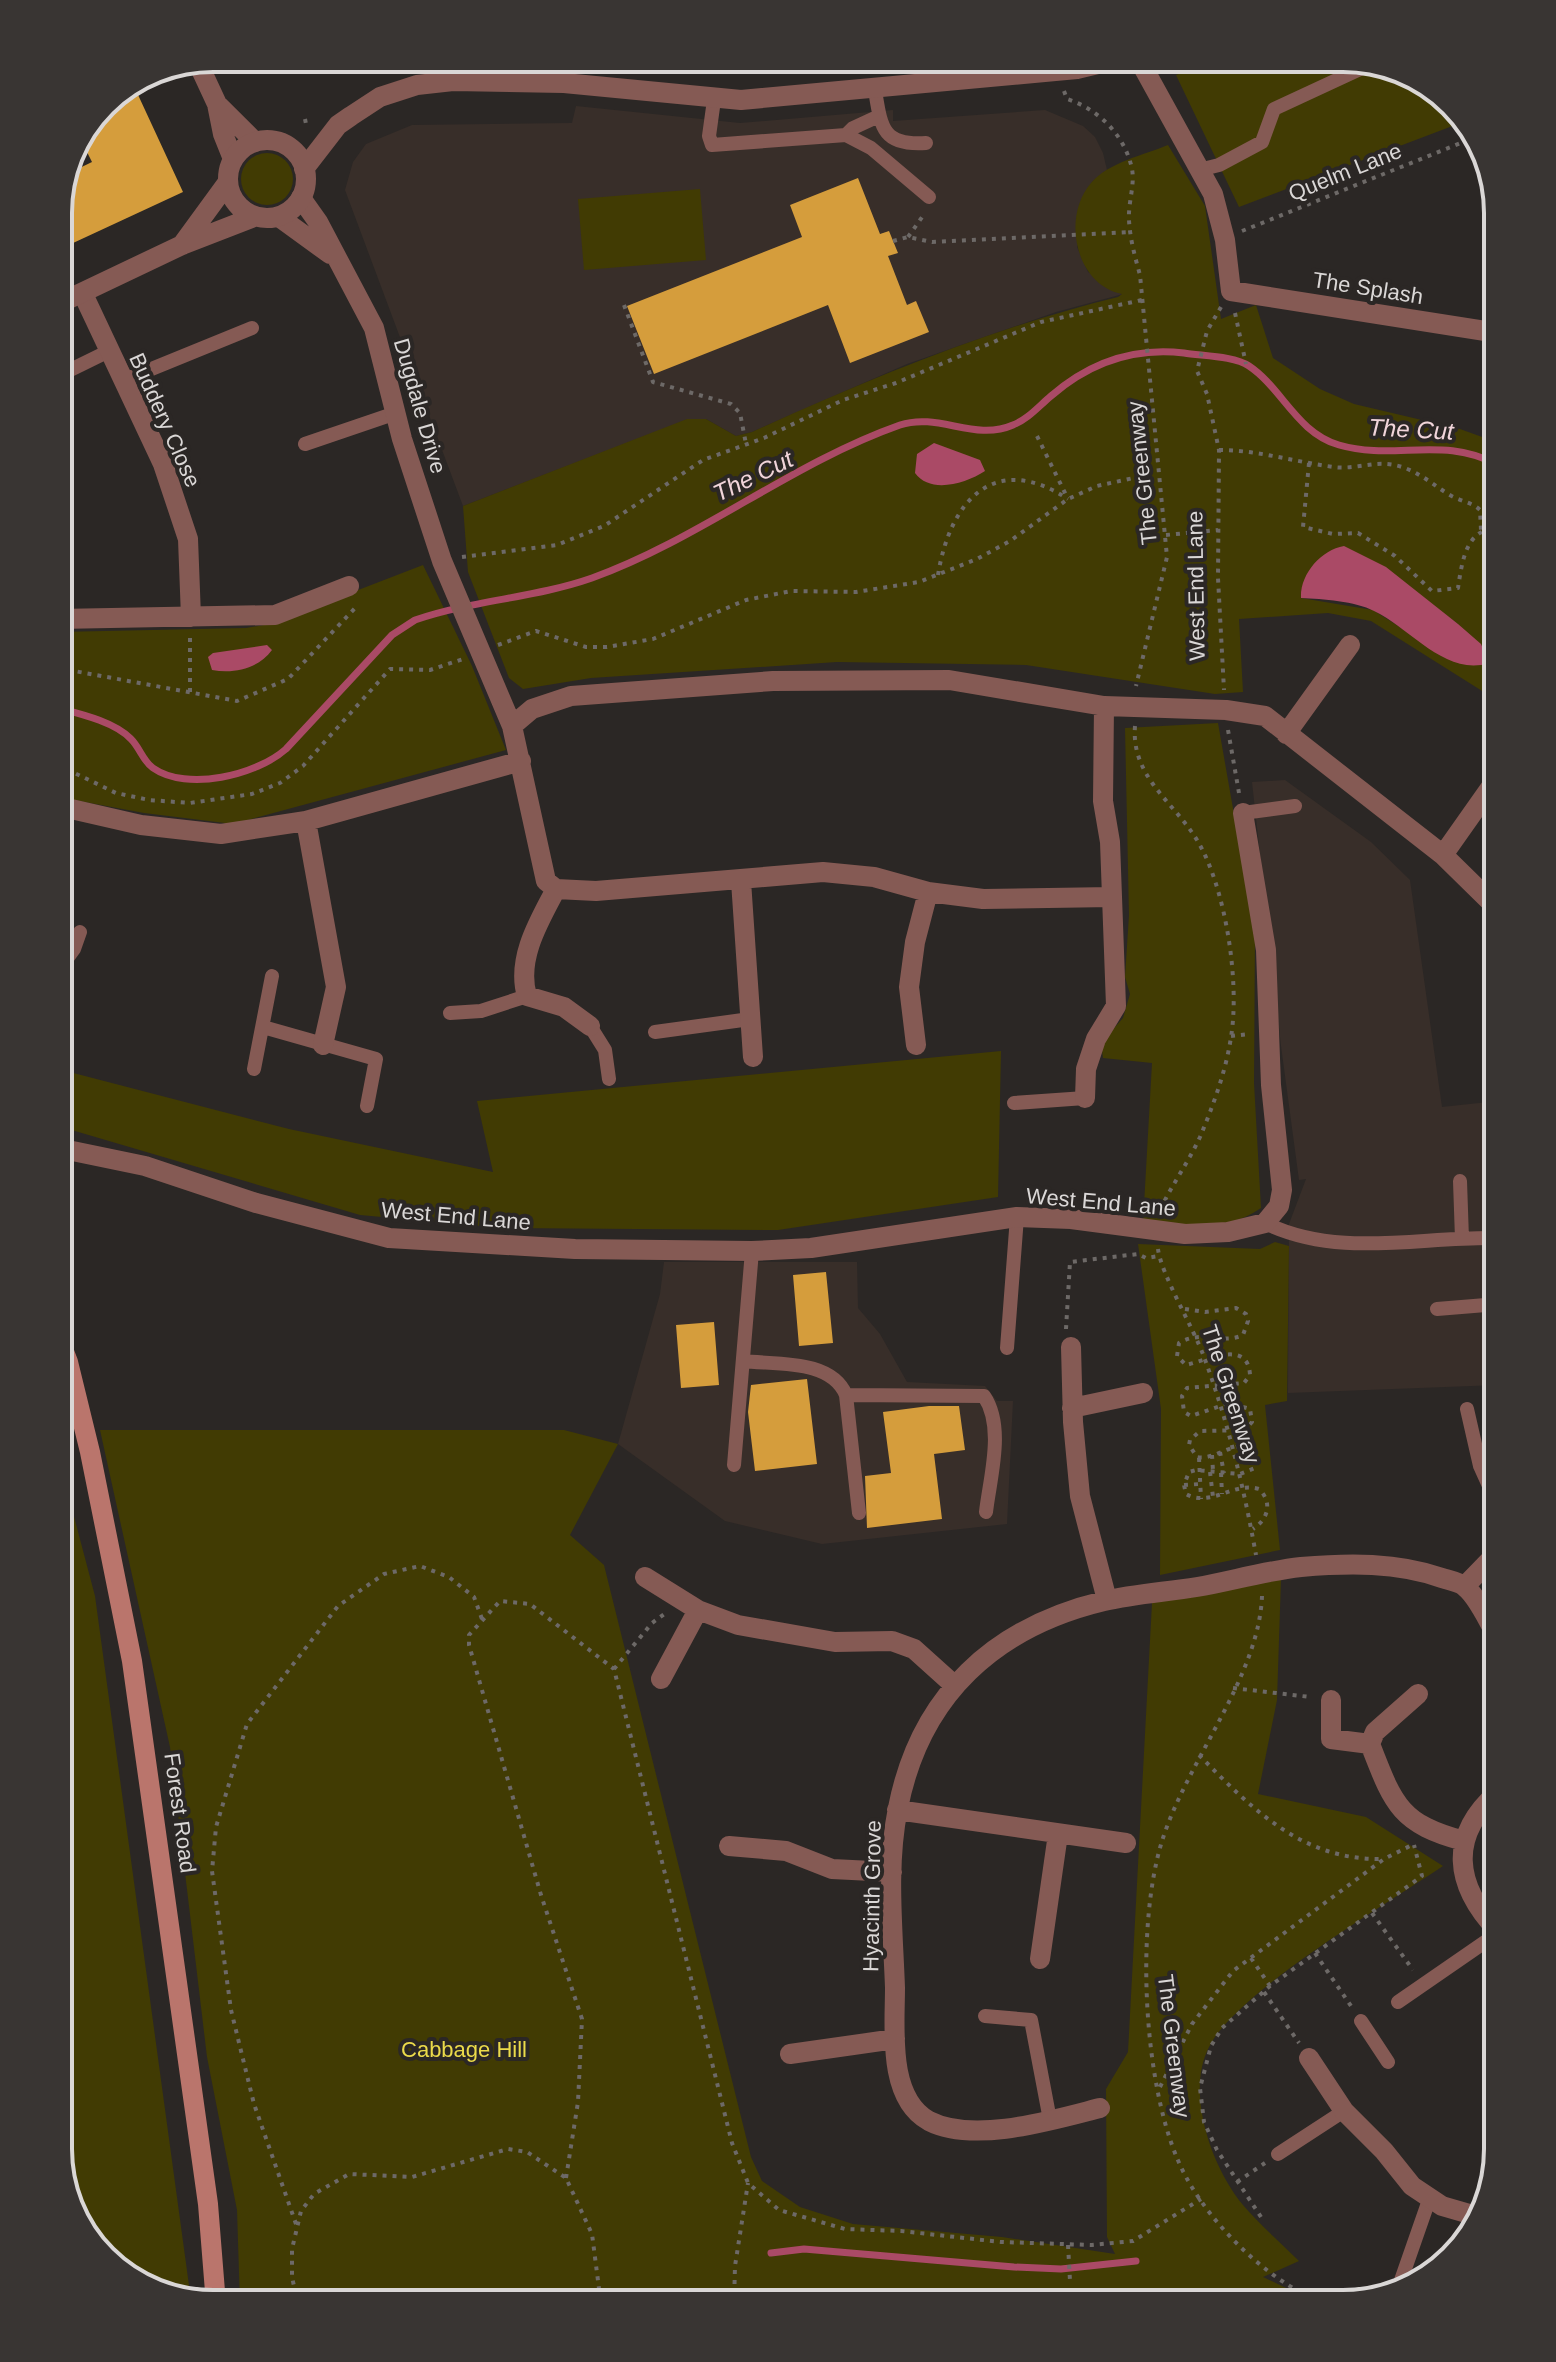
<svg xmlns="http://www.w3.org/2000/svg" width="1556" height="2362" font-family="Helvetica,sans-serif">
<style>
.built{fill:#382e29}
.green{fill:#413b03;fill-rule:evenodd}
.water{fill:#aa4a66}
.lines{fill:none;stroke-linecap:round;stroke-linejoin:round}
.stream{stroke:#aa4a66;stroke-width:7}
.building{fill:#d59d3c}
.path{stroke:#6d6967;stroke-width:4;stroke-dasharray:4 6;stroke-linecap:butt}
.service{stroke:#855a54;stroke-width:14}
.minor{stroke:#855a54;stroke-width:20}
.tertiary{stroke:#855a54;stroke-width:20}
.secondary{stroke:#ba756c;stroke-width:20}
.labels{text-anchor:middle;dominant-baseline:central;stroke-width:8;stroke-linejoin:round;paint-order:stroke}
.street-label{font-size:22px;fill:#dad7d6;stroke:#2b2725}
.park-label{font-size:22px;fill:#ebda4a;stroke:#2b2725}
.water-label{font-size:24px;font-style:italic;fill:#f1d5da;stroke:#2b2725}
.rim{fill:none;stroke:#dad7d6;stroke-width:4}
</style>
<rect width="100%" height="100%" fill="#2b2725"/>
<path class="built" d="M576,106L740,123L893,110V121L1045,110L1083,126L1095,137L1103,153L1107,170L1092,182L1077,247L1088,272L1123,294L1056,312L907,364L752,432L736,436L706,419L687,420L463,506L345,190L353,162L366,144L412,125L572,123Z
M1285,780L1371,842L1410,880L1442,1107L1498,1101V1385L1288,1393L1289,1224L1306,1179L1299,1180L1281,1046L1252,782Z
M664,1262H857L858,1308L880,1334L907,1382L985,1386L997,1401H1013L1007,1524L822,1544L725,1521L618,1444L660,1294Z"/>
<path class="green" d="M1218,58H1352L1421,79L1463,122L1239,207L1176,75Z
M1168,145L1205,206L1221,319L1256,305L1273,358L1320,389L1354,404L1460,429L1485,438L1498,451V701L1371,621L1328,613L1239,619L1243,692L1215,694L1026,665L837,662L591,678L523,689L509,678L468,572L463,506L687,419H706L736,436L752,432C871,378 991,328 1118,297L1122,294C1076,285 1061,218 1091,183C1109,162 1144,155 1168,145ZM1421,597L1458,624L1455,662L1373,610L1301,598Z
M241 179a26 26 0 1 1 52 0a26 26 0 1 1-52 0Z
M700,189L706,260L584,270L578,199Z
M423,565L472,666L506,750L233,824L144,813L58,797V632L246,628L270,624Z
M1218,723L1255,934L1254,1083L1261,1208C1226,1233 1183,1224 1143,1223L1152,1063L1103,1058L1101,1043L1123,1018L1130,994L1125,977L1129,915L1125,728Z
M1001,1051L998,1197L778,1230L503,1228L360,1215L58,1126V1069L289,1129L493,1172L477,1101Z
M1275,1242L1289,1246L1287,1401L1265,1405L1280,1550L1160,1575L1161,1409L1138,1244L1260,1249Z
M100,1430H564L618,1444L570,1535L604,1565L751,2157L762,2181L800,2207L853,2224L1002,2237L1115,2254L1107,2237L1106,2089L1128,2052L1152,1603L1281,1579L1277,1700L1258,1794L1366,1817L1443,1866C1387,1904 1236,1992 1209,2047C1185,2093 1212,2168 1243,2205C1260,2225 1281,2243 1299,2261L1263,2277L1320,2304H240L237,2210L207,2057L170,1747Z
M58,1456L95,1596L191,2300L135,2283L79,2226L58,2149Z"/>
<path class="water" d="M934,443L980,460L985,471C965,484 930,494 915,473L917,454Z
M1344,546L1386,567L1458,624L1481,644L1489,663C1446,677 1410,628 1374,611C1355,601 1323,599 1301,598C1300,574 1321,550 1344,546Z
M267,645L272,650C258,669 234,674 212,670L208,657L213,653Z"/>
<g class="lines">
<path class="stream" d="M58,708C81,714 115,722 131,739C140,748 143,761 153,768C187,792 257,775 286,749L392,635L415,620C473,600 535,598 592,578C700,539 792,463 900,425C939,412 974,442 1013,425C1028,419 1038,407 1051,396C1089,363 1133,347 1184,353C1202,356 1234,356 1249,366C1282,388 1297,433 1339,445C1394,461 1444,435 1498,465
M771,2253L804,2249L1014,2267L1061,2269L1136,2261"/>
</g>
<path class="building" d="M133,84L183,192L58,250V204L65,175L92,162L80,138L104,103Z
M858,178L880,234L889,231L898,253L888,256L907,305L916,301L929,332L850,363L828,305L654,374L627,306L802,237L790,205Z
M826,1272L833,1343L799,1346L793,1275Z
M714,1322L719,1385L681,1388L676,1325Z
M807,1379L817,1464L755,1471L748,1412L751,1385Z
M929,1406H959L965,1450L934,1454L942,1519L867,1528L865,1476L891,1473L883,1412Z"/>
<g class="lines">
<path class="path" d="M1064,91L1067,99C1098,109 1125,135 1132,169C1135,185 1128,203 1129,220C1130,239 1135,257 1140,275L1167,557L1136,686
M305,119L306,124
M1242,231L1478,136
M908,237L925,213
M893,241L908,237L932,242L1130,232
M624,305L653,382L731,404L740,413L746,444
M1221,307L1207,331L1197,371L1207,394L1219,450L1218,578L1224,690
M1235,313L1246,364
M1037,436L1067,497
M1219,450C1258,450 1295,462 1334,467C1348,469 1363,465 1377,464C1407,462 1425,479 1448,494C1459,501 1472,502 1480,510L1481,530
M1309,463L1303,527L1333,534L1358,533L1395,556L1432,591L1458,588C1462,562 1466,527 1498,529
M1166,535L1218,530
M462,557L557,545L604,526L703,460L764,438L843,400L896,383L1041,322L1142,300
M938,575C950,500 995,451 1068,499
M498,645L536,631L586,647H607L653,639L746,600L791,591L856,592L919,582L977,559L1010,541L1068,499L1097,486L1156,473
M58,668L237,701L288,679L357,606
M190,692V634
M1135,726C1131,777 1173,801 1197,840C1226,888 1240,983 1231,1037C1226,1071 1213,1106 1200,1137C1188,1163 1171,1186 1159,1212
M1228,730L1239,793
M58,765L116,793L149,800L190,803L252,794L280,783L303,766L390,669L430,670L463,659
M1231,1036L1249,1034
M1158,1249C1161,1274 1194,1329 1204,1357C1228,1422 1244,1488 1256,1555
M1185,1309L1205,1312L1236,1308L1246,1314L1248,1321L1243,1335C1222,1345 1203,1329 1179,1343L1177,1356L1186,1365C1208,1360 1248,1339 1250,1375L1244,1383L1187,1388L1182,1396L1184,1412L1191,1416L1229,1403L1250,1409L1252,1422L1245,1430L1200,1431L1190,1440L1189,1445L1197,1457C1214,1460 1229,1444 1248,1446L1257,1454L1255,1468L1240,1474L1196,1470L1189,1472L1184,1485L1186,1494C1211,1508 1234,1481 1259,1489C1273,1503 1268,1519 1253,1529
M1066,1329L1070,1262L1138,1254L1146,1258L1159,1256
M1220,1452L1224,1473
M1212,1455L1213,1471
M1199,1458L1201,1499
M1210,1472L1213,1497
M1221,1473L1222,1494
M1184,1485L1200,1484
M1262,1596C1259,1677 1187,1761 1162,1841C1136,1925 1143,2077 1177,2158C1197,2207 1244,2257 1288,2285C1306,2297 1331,2299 1352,2302
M614,1669L652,1623L667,1612
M1233,1688L1310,1697
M1199,1755C1252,1809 1302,1860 1381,1859
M1372,1913L1413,1970
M1315,1953L1353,2009
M1251,1958L1270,1986
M1264,1992L1299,2043
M1160,2087L1192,2024L1233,1971L1384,1859L1414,1844
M566,2178L578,2102L582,2019L541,1895L469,1645V1635L500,1601L530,1604L614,1669L732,2143L748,2183L779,2210L845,2229L901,2231L1001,2242L1092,2245L1133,2241L1201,2199
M1237,2182L1265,2163
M1261,2217L1217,2150L1204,2122L1200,2088L1211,2046L1222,2028L1270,1986L1422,1876L1414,1845
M296,2224L254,2104L231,2010L212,1871L216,1827L247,1724L338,1606L384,1574L420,1566L449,1577L474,1597L482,1619
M1068,2245L1070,2281
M298,2304L292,2277V2249L301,2211L314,2194L349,2174L412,2177L508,2149L527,2152L566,2178L592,2234L601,2304
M734,2304L735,2266L748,2183"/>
<path class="service" d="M875,90C881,127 882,146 926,143
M714,100L709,136L712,145L846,135L871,148L929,197
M846,135L853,128L879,116
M1199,170L1219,165L1262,142L1274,109L1371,64
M58,376L109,351
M122,381L252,328
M305,444L396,413
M1243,813L1295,806
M58,971L74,949L80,932
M58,1010L59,1014
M450,1013L481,1011L527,996
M590,1026L605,1050L609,1079
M263,1027L376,1059L367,1106
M655,1032L750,1019
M254,1069L272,976
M1014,1103L1085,1098
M1489,1143H1498
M1460,1181L1462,1239
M1265,1223C1339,1259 1420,1236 1498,1238
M1437,1309L1498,1304
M1007,1348L1017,1217
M743,1361C777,1365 831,1359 846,1395L859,1513
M846,1395L984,1396C1005,1427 990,1477 986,1512
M1467,1409L1480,1466L1498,1506
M734,1465L752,1251
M1398,2002L1498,1933
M985,2016L1031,2020L1050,2120
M1361,2021L1388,2062
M1278,2154L1344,2111
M1399,2286L1429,2200"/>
<path class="minor" d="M1138,58L1213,194L1225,240L1231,291L1498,333
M197,61L217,104L223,134L233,159
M217,104L255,142
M301,198L318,222L374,328L402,439L442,561L512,726L546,881L556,889L596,891L823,872L874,877L928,892L983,899L1112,897
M279,217L330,254
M83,294L163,464L188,539L191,617
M58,619L275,615L349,586
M512,726L532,709L571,696L773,681L949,680L1104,706L1226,710L1265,716L1443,855L1498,909
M1286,734L1350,645
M58,806L141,825L221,834L306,821L521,761
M306,821L336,987L323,1045
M1443,855L1498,777
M741,881L753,1057
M556,889C539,921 516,959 527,996L564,1007L590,1026
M916,1045L909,987L915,942L928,892
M1085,1098L1086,1069L1096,1039L1116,1006L1110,842L1103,801L1104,706
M58,1148L145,1166L256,1203L389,1238L575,1249L752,1251L811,1248L1017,1217L1071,1219L1185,1234L1228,1232L1265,1223L1279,1206L1282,1190L1271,1085L1266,950L1243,813
M1071,1347L1073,1422L1080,1496L1107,1600
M1072,1408L1143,1393
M645,1577L698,1610L738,1625L835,1642L892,1641L914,1649L954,1685
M1465,1586L1498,1552
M661,1679L698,1610
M1418,1694L1375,1732L1370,1744C1393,1803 1399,1824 1464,1841
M1331,1700V1739L1370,1744
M897,1810L1126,1843
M729,1846L786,1851L832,1869L892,1872
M1498,1931C1454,1885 1448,1836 1498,1792
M1040,1959L1058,1834
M790,2054L895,2039
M1309,2058L1344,2111L1384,2151L1412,2186L1442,2206L1480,2217
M1100,2108C1053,2120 974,2144 929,2121C887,2098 895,2028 895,1988C893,1929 886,1867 898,1808C920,1695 995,1627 1104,1601C1134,1594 1166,1592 1197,1587C1231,1581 1265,1571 1301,1567C1348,1563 1397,1562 1442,1578C1448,1580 1460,1582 1465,1587C1478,1597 1490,1624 1498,1639"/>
<path class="tertiary" d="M228 179a39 39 0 1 1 78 0a39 39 0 1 1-78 0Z
M304,169L338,125L351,116L380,97L417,85L453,81L564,83L741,100L1077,69L1123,58
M182,245L228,182
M58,304L182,245L254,217"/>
<path class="secondary" d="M58,1336L68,1362L90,1452L132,1661L208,2204L216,2304"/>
</g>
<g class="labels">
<g class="street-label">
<text transform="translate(1345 172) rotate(-22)">Quelm Lane</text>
<text transform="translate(1368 288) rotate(9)">The Splash</text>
<text transform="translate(420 406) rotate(74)">Dugdale Drive</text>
<text transform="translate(165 420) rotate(66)">Buddery Close</text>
<text transform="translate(1142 473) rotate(-96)">The Greenway</text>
<text transform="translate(1196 586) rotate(-91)">West End Lane</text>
<text transform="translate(1101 1202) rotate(5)">West End Lane</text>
<text transform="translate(456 1216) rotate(5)">West End Lane</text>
<text transform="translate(1231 1394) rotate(72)">The Greenway</text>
<text transform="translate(180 1813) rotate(82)">Forest Road</text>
<text transform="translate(872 1896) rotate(-89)">Hyacinth Grove</text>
<text transform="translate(1174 2046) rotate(83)">The Greenway</text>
</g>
<g class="park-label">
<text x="464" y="2049">Cabbage Hill</text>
</g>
<g class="water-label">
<text transform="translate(1411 429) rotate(3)">The Cut</text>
<text transform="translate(753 476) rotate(-26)">The Cut</text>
</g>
</g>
<path d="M0 0H1556V2362H0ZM213 72H1343A141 141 0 0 1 1484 213V2149A141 141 0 0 1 1343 2290H213A141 141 0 0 1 72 2149V213A141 141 0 0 1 213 72Z" fill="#393533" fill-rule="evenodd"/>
<path class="rim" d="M213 72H1343A141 141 0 0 1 1484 213V2149A141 141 0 0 1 1343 2290H213A141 141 0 0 1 72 2149V213A141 141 0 0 1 213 72Z"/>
</svg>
